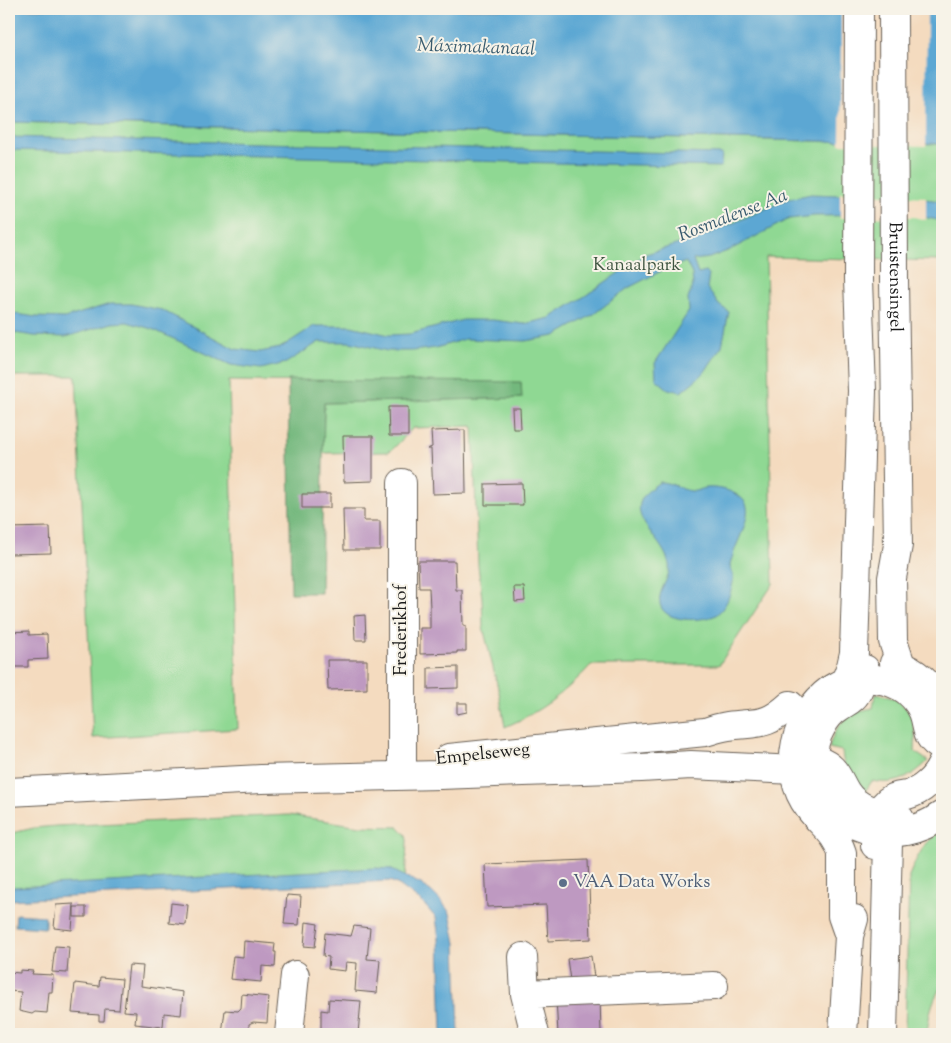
<svg xmlns="http://www.w3.org/2000/svg" width="951" height="1043" font-family="'Sorts Mill Goudy',serif">
<style>
.green{fill:#8fd893;stroke:#567a58}
.forest{fill:#73b87d;stroke:#486a4c}
.water{fill:#5ba7d3;stroke:#3c6278}
.pier{fill:#f4dbbf}
.building{fill:#be99c1}
.lines{fill:none;stroke-linecap:round;stroke-linejoin:round}
.minor-casing{stroke:#685f55;stroke-width:30}
.major-casing{stroke:#685f55;stroke-width:30}
.minor{stroke:#fff;stroke-width:28}
.major{stroke:#fff;stroke-width:28}
.service-dot{fill:#5c6f8a;stroke:#f7f3e8;stroke-width:2}
.labels{text-anchor:middle;dominant-baseline:central;stroke-width:4;stroke-linejoin:round;paint-order:stroke}
.park-label{font-size:18px;fill:#3e5440;stroke:#f7f3e8}
.street-label{font-size:18px;fill:#1c1c1c;stroke:#f7f3e8}
.service-label{font-size:18px;fill:#4e5e75;stroke:#f7f3e8;text-anchor:start}
.water-label{font-size:19px;font-style:italic;fill:#385b6e;stroke:#f7f3e8}
</style>
<rect width="100%" height="100%" fill="#f7f3e8"/>
<filter id="ink" filterUnits="userSpaceOnUse"><feTurbulence type="fractalNoise" baseFrequency=".02" numOctaves="2"/><feDisplacementMap in="SourceGraphic" scale="10" xChannelSelector="R" yChannelSelector="G"/><feConvolveMatrix kernelMatrix="1 2 1 2 8 2 1 2 1" color-interpolation-filters="sRGB"/></filter>
<filter id="wash" filterUnits="userSpaceOnUse"><feTurbulence type="fractalNoise" baseFrequency=".0096" numOctaves="4" result="noise"/><feDisplacementMap in="SourceGraphic" scale="20" xChannelSelector="R" yChannelSelector="G"/><feGaussianBlur stdDeviation="1.12" result="paint"/><feColorMatrix in="noise" values="0 0 0 0 0 0 0 0 0 0 0 0 0 0 0 0 0 1.4 0 .05"/><feComposite in="paint" operator="in"/></filter>
<g filter="url(#wash)">
<rect width="100%" height="100%" fill="#f4dbbf"/>
<path class="green" d="M9,122L942,144V261L766,257L773,584L719,665H591C565,693 540,712 505,727L499,692L483,627L482,598L478,565L473,426L413,428L393,449L388,452L323,453L324,403L521,398V383L229,381L238,729L93,738L76,376H9Z
M875,694C910,698 917,720 915,752L928,761C912,777 896,786 872,781L864,793C848,781 844,771 842,751L829,748C835,724 848,712 873,708Z
M289,815L360,826L399,827L406,835L407,840L405,884L401,878L9,893V834L12,833L34,828L56,826Z
M942,829V986C931,1001 929,1016 927,1034H905L909,876C918,854 924,843 942,829Z"/>
<path class="forest" d="M288,380L521,382L522,398L324,403L321,593H291Z"/>
<path class="water" d="M9,9H942V144L9,122Z
M9,137L722,154L721,167L9,150Z
M811,194L915,198L942,201V221L914,215L814,216L789,219L730,250L709,258L693,260L698,274L706,272L709,275L707,288L719,305L729,312L722,346L704,373L681,392L668,389L656,379L655,363L689,311L688,299L693,285L692,274L686,262L665,269L628,288L594,314L555,336L525,341L465,339L436,348L412,351H387L350,342H319L286,363L261,369L231,365L152,329L127,322L112,323L66,337L34,336L9,332V313L36,317L65,318L110,304H131L162,310L235,349L260,352L280,348L314,326H351L389,335L410,334L463,320H493L524,324L550,318L585,296L646,254L699,238L788,199Z
M660,482C675,483 680,490 692,491C697,492 702,488 707,488C719,487 737,491 745,502C753,513 738,540 734,552C733,556 730,562 730,566C730,570 733,574 733,577C734,583 730,594 728,599C726,605 719,614 714,616C698,622 655,623 660,596C662,585 671,576 669,564C662,533 612,512 660,482Z
M376,868L390,869L421,884L432,892L442,902L450,913L456,943L459,1034H442L439,939L436,918L422,902L399,885L390,881L9,900V890L13,887Z
M16,914L45,916V928L15,926Z"/>
<path class="pier" d="M841,9H927L926,146L840,144Z
M840,193L926,197V220L914,217L840,218Z"/>
<g id="blocks">
<path class="building" d="M388,407H408V436H389Z
M512,408H520L521,429H513Z
M465,430L466,493L433,494L431,449H427L432,447L431,431Z
M343,436H373V481L344,482Z
M522,483L523,505H485V484Z
M302,494H330V508H302Z
M343,509H364V521H380V550H344Z
M50,527L51,553L10,554L9,528Z
M418,561H455L456,590H462L463,626H466V651H457V653L420,654V628H430V608L429,588H419Z
M514,587H524L525,601L515,602Z
M365,615L366,640H355L354,616Z
M29,631V635L47,634L48,659L28,660V667H9V632Z
M327,660H367V689L328,690Z
M458,667V688L428,689V668Z
M457,703H467V712L457,714Z
M588,860L591,939L548,941L546,905L487,907L485,864Z
M287,895L301,896L299,925L284,924Z
M171,903L188,905L186,925L169,923Z
M74,904L72,930L54,928L56,905Z
M74,907H86V917H74Z
M306,922L318,924L315,947L304,946Z
M354,926L370,928L367,959L380,960L377,993L355,991L357,963L346,962L345,971L328,969L329,957L323,956L325,933L351,936Z
M244,941L275,944L274,952H276L275,967L262,966L261,982L230,979L233,956L243,957Z
M55,946L69,947L67,973L52,972Z
M591,956L594,977L570,980L567,959Z
M129,965L143,966L141,986L183,992L181,1015L164,1013L163,1027L135,1024L136,1012L124,1011Z
M20,970L33,971L32,974L53,975L52,992H49L47,1013L35,1012L32,1014L19,1011L21,992L9,991V972L20,973Z
M100,977L122,979L119,1010L105,1009L104,1021H99V1015L72,1013L75,983L99,986Z
M242,994L269,997L267,1023L253,1022L249,1024V1034H222L225,1010L238,1011L241,1008Z
M600,996L601,1034H558L556,998Z
M329,999L361,1001L358,1034H321V1010L328,1011Z"/>
</g>
</g>
<g filter="url(#ink)">
<use href="#blocks" fill-opacity="0" stroke="#685f55" stroke-width="1"/>
<g class="lines">
<defs>
<path id="minor" d="M449,758L705,732C712,730 720,727 728,726C757,722 766,727 790,705
M402,776V483
M9,792L261,779L440,775L641,768L691,765L795,770
M523,957L525,994L535,1034
M525,994L714,986
M289,1034L295,975"/>
<g id="major">
<path id="s1" d="M893,9L894,280L898,545L892,578L893,641L901,665"/>
<path d="M894,663C915,670 932,685 942,705"/>
<path d="M865,669C863,677 861,687 856,694C852,701 844,703 838,708C830,713 825,720 821,728C799,766 826,818 866,829C893,837 920,831 942,815"/>
<path d="M845,682L851,666L854,653L862,391L858,280L859,9"/>
<path d="M803,757C813,759 824,761 832,769C838,775 841,784 846,792C857,809 878,814 897,815"/>
<path d="M875,845C875,831 876,811 888,801C894,796 901,796 907,795C922,791 936,778 942,764"/>
<path d="M849,936L842,916V853C835,831 821,825 809,808C780,770 795,715 831,689C851,675 880,676 901,687C910,692 919,702 923,712C929,728 925,739 942,747"/>
<path d="M843,1034L849,936L854,919"/>
<path d="M883,1034L888,842L890,833L900,819"/>
</g>
</defs>
<use href="#minor" class="minor-casing"/>
<use href="#major" class="major-casing"/>
<use href="#minor" class="minor"/>
<use href="#major" class="major"/>
</g>
</g>
<circle class="service-dot" cx="563" cy="883" r="5"/>
<g class="labels">
<g class="park-label">
<text x="637" y="266">Kanaalpark</text>
</g>
<g class="street-label">
<text stroke="none"><textPath href="#s1" startOffset="268">Bruistensingel</textPath></text>
<text transform="translate(402 630) rotate(-90)">Frederikhof</text>
<text transform="translate(483 755) rotate(-6)">Empelseweg</text>
</g>
<g class="service-label">
<text x="573" y="883">VAA Data Works</text>
</g>
<g class="water-label">
<text transform="translate(476 48) rotate(2)">Máximakanaal</text>
<text transform="translate(733 216) rotate(-21)">Rosmalense Aa</text>
</g>
</g>
<rect width="951" height="1043" fill="none" stroke="#f7f3e8" stroke-width="30"/>
</svg>
